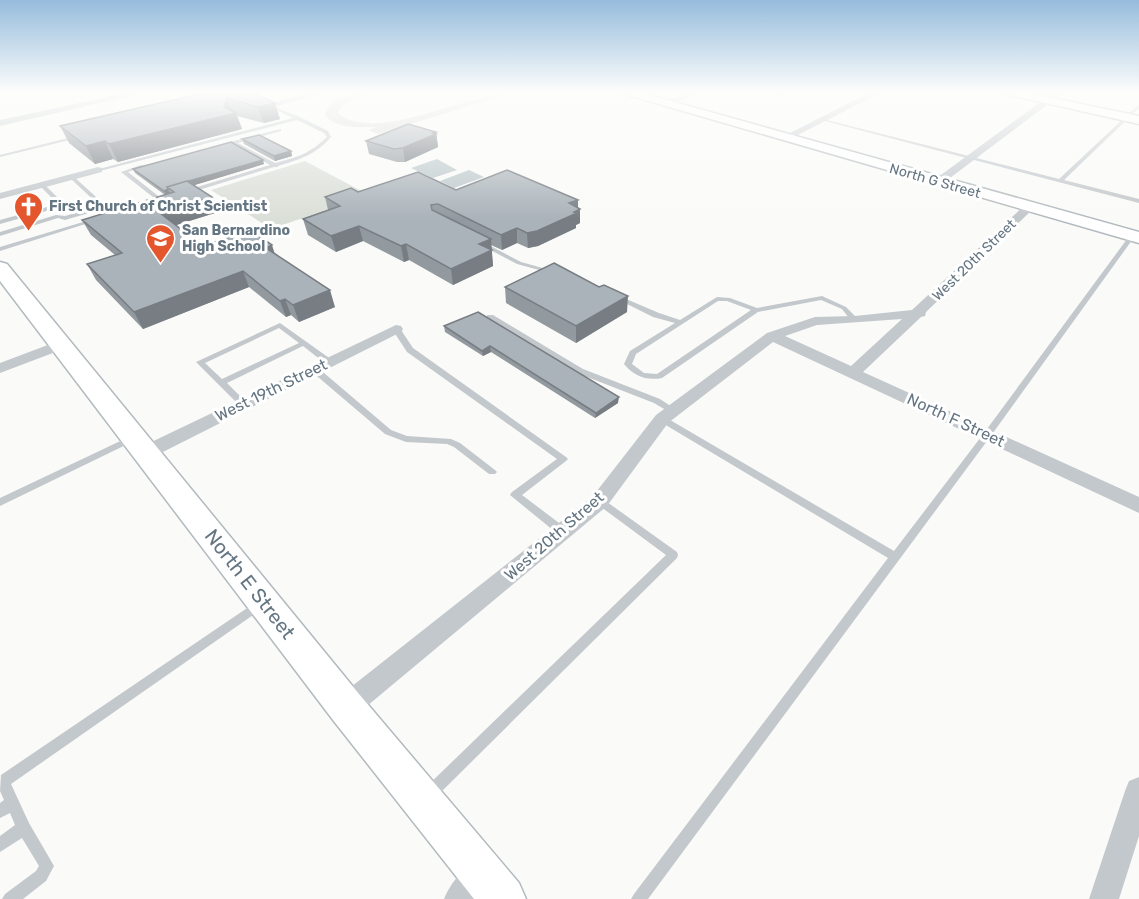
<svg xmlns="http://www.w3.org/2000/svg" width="1139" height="899" font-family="Rubik,sans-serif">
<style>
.green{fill:#dadfd7}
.water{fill:#bbc7cb}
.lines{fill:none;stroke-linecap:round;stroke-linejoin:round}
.secondary-casing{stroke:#b3babf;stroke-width:3}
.lane{fill:#c3c8cc;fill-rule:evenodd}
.street{fill:#c3c8cc;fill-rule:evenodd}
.secondary{fill:#fff;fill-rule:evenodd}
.wall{fill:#929a9f}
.shaded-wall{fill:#777d82}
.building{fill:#aab3b9;stroke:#777d82;stroke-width:1.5}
.labels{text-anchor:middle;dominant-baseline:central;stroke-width:6;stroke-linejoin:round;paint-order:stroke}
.far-street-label{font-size:14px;fill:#657683;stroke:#fff}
.far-poi-label{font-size:14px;font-weight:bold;fill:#657683;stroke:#fff;text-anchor:start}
.street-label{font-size:16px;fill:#657683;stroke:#fff}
.near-street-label{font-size:20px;fill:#657683;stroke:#fff}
</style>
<rect width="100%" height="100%" fill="#fafaf8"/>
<path class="green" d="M359,93H375C362,97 345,99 338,113C375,145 467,93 512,93L378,134L369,130L376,127C360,127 335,129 325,115C328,100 345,97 359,93Z
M305,161L369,195L271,229L211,190Z"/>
<path class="water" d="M437,159L457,170L433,178L411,168Z
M469,170L484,177L454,188L440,181Z"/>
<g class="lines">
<defs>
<path id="secondary" d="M621,93H642L1139,232V243Z
M1002,93H1028L1139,116V124Z
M0,262L7,264L359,694L519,883L526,899H474L333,720L0,281Z"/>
</defs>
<use href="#secondary" class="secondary-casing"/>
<path class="lane" d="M780,93H786L775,98V96Z
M270,105L300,117L328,131L331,137C315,155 301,159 278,166V167H274L189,193L186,191L187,190L270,165L233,144L220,147H218V145L281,129V131L238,143L275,163C298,157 309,154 327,137L324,133L297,120L100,171L95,170L293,118L270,107Z
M1138,105H1139V108L1064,180L1139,199V203L821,120L823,119L1059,179Z
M76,136L78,138L0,157V155Z
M141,165L145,166L128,172L162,199V201H158L121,172Z
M72,175L106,206V208L65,220L58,218L0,236V232L56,215L65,216L100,206L70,178L69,177Z
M40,184H44L64,204V206L0,224V220L58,204L40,186Z
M93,219L98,220L0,251V247Z
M1130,235L1135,236L990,437L648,899H631L634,894L888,558L659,421L658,419L659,417H665L894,551L984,433Z
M483,242L521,262L557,272L554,274L517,264L481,245L480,244Z
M619,296L659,313L680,320L717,297L730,298L757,308L822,296L846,307L859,320L858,322H852L842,309L821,300L758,312L662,378C646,381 634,376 624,364L630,351L675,323L653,317L617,299V297ZM718,301H727L751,310L657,374L644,373L632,364L636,354Z
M487,315H493L583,369L660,399L678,411L674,414L671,413L654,403L577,373L487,319Z
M280,323L332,360L333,362L332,364H326L303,346L227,383L246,402L247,404L243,407L240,406L196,362ZM279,328L299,343L222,379L205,363Z
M393,327H399L413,348L566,457L568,459L566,461L522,495L567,529L568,532L567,535L563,536L559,535L510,495L512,492L557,459L407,352L392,329Z
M311,367H317L391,430L407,436L451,439L460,443L495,470L497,472L495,474H489L454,447L447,444L406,442L385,434L311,371L310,369Z
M133,435L137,438L136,440L0,506V498Z
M600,497L677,552L678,555L677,558L434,799L429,801L424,799L422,794L424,789L666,555L597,504L595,501L597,498Z
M259,600L263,602L265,605L263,608L11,784L29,823L54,866L46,881L23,899H2L5,894L36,871L39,866L22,838L0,852V836L15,825L10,813L0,818V803L4,800L0,791L1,775Z"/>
<path class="street" d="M126,93H143L0,126V120Z
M241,93H252L272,103L308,93H323L271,108Z
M686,93H699L668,106L661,104Z
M869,93H880L788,140L780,138Z
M1053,93H1063L942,184H934V180Z
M98,167L102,168V172L0,199V193Z
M1029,204L1033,205V209L926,312L925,316L921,317L863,372L1139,497V513L773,342L668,423L607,506L355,716L346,720L337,716L333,707L337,698L593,496L656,415L767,333L815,317L855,316L912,310L1025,205ZM902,319L851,366L785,336L817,325Z
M396,325L401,326L403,329L401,332L153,457L147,458L141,457L138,452L141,447Z
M61,340L66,342L69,345L66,348L0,373V363Z
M1139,777V836L1119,899H1089L1125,791L1129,781Z
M482,858L493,862L497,873L493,884L479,899H444C451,882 465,865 482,858Z"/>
<use href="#secondary" class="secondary"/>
</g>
<path class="wall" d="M255,93L280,119L264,123L237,116L242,129L118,162L113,159L95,164L69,143L60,126Z
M436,132L438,147L405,162H397L369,154L366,141Z
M242,139L291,151L292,156L275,161L244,144Z
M264,164L194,185L212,197L218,212L176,225L203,246L275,253L335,307L299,322L291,315L286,317L249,287L143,329L96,280L87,264L115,255L91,235L82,220L165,195L135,173L133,169Z
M456,190L578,200V208L580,223L576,225V228L538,246L528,248L517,243L502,250L491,245L493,266L453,285L409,260L404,262L363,241L336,252L308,235L303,219L328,210L325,197L358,192Z
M505,287L627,312L576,343L506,303Z
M444,326L618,403L595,418L491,352L483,356L445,332Z"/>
<path class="shaded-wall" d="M227,98L233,113H236L242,129L118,162L109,144L224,107Z
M275,103L280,119L264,123L258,107Z
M436,132L438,147L405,162L403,148Z
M105,141L113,159L95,164L86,146Z
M291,151L292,156L275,161L274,156Z
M263,160L264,164L185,188L182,183Z
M168,189L170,194L166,195L164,191Z
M212,197L218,212L167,228L160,213Z
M578,200V210L580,209V223L576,225V228L538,246L528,248L527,233L569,203Z
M359,226L363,241L336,252L331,236Z
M517,228V243L502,250L501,235Z
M491,239L493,266L453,285L451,269L479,244Z
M406,244L409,260L404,262L401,246Z
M272,245L277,261L266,248Z
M243,271L249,287L143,329L134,312Z
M330,290L335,307L299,322L293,305Z
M628,296L627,312L576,343V326Z
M285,299L291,315L286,317L280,301Z
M490,346L491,352L483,356L482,351Z
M619,397L618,403L595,418L596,413Z"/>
<path class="building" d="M204,93H255L275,103L258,107L227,98L224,107L236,113L109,144L105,141L86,146L60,126Z
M408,124L436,132L433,133L436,134L403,148L394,149L366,141Z
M259,135L291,151L274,156L242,139Z
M231,142L263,160L189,181H187L167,187L168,189L164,191L133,169Z
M507,170L578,200L569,203L580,209L574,212L577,213L537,231L527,233L517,228L501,235L438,204L431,205L432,210L491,239L479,244L492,250L451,269L406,244L401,246L359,226L331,236L303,219L340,206L325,197L351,188L358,192L418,172L456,190Z
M187,181L212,197L160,213L203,246L250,230L272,245L266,248L330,290L293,305L285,299L280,301L243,271L134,312L87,264L122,253L82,220L174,192L167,187Z
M554,263L599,287L604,285L628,296L576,326L505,287Z
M478,312L619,397L596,413L490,346L482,351L444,326Z"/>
<linearGradient id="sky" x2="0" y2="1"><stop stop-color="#96bcdc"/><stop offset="0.42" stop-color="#fdfdfc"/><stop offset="1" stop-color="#fdfdfc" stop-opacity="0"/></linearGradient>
<rect width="1139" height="219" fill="url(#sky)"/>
<defs>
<symbol id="church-pin" viewBox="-11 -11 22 30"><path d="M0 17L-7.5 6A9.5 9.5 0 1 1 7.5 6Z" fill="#e4572e" stroke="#fff"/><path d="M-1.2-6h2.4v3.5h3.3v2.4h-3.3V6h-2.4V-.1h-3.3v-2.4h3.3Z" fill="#fff"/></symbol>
<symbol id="school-pin" viewBox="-11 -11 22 30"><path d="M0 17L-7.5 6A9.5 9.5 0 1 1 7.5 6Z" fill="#e4572e" stroke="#fff"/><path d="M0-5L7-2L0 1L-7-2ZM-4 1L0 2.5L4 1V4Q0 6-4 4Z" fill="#fff"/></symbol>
</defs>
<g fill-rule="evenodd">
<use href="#church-pin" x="12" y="190" width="33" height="45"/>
<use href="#school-pin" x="144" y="222" width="33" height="45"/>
</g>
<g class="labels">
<g class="far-street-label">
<text transform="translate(935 181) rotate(16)">North G Street</text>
<text transform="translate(974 260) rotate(-44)">West 20th Street</text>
</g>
<g class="far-poi-label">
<text x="49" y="206">First Church of Christ Scientist</text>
<text x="182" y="230">San Bernardino<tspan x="182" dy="16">High School</tspan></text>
</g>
<g class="street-label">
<text transform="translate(271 390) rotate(-26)">West 19th Street</text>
<text transform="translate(956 420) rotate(25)">North F Street</text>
<text transform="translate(554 536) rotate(-41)">West 20th Street</text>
</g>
<g class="near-street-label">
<text transform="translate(250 584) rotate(52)">North E Street</text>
</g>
</g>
</svg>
